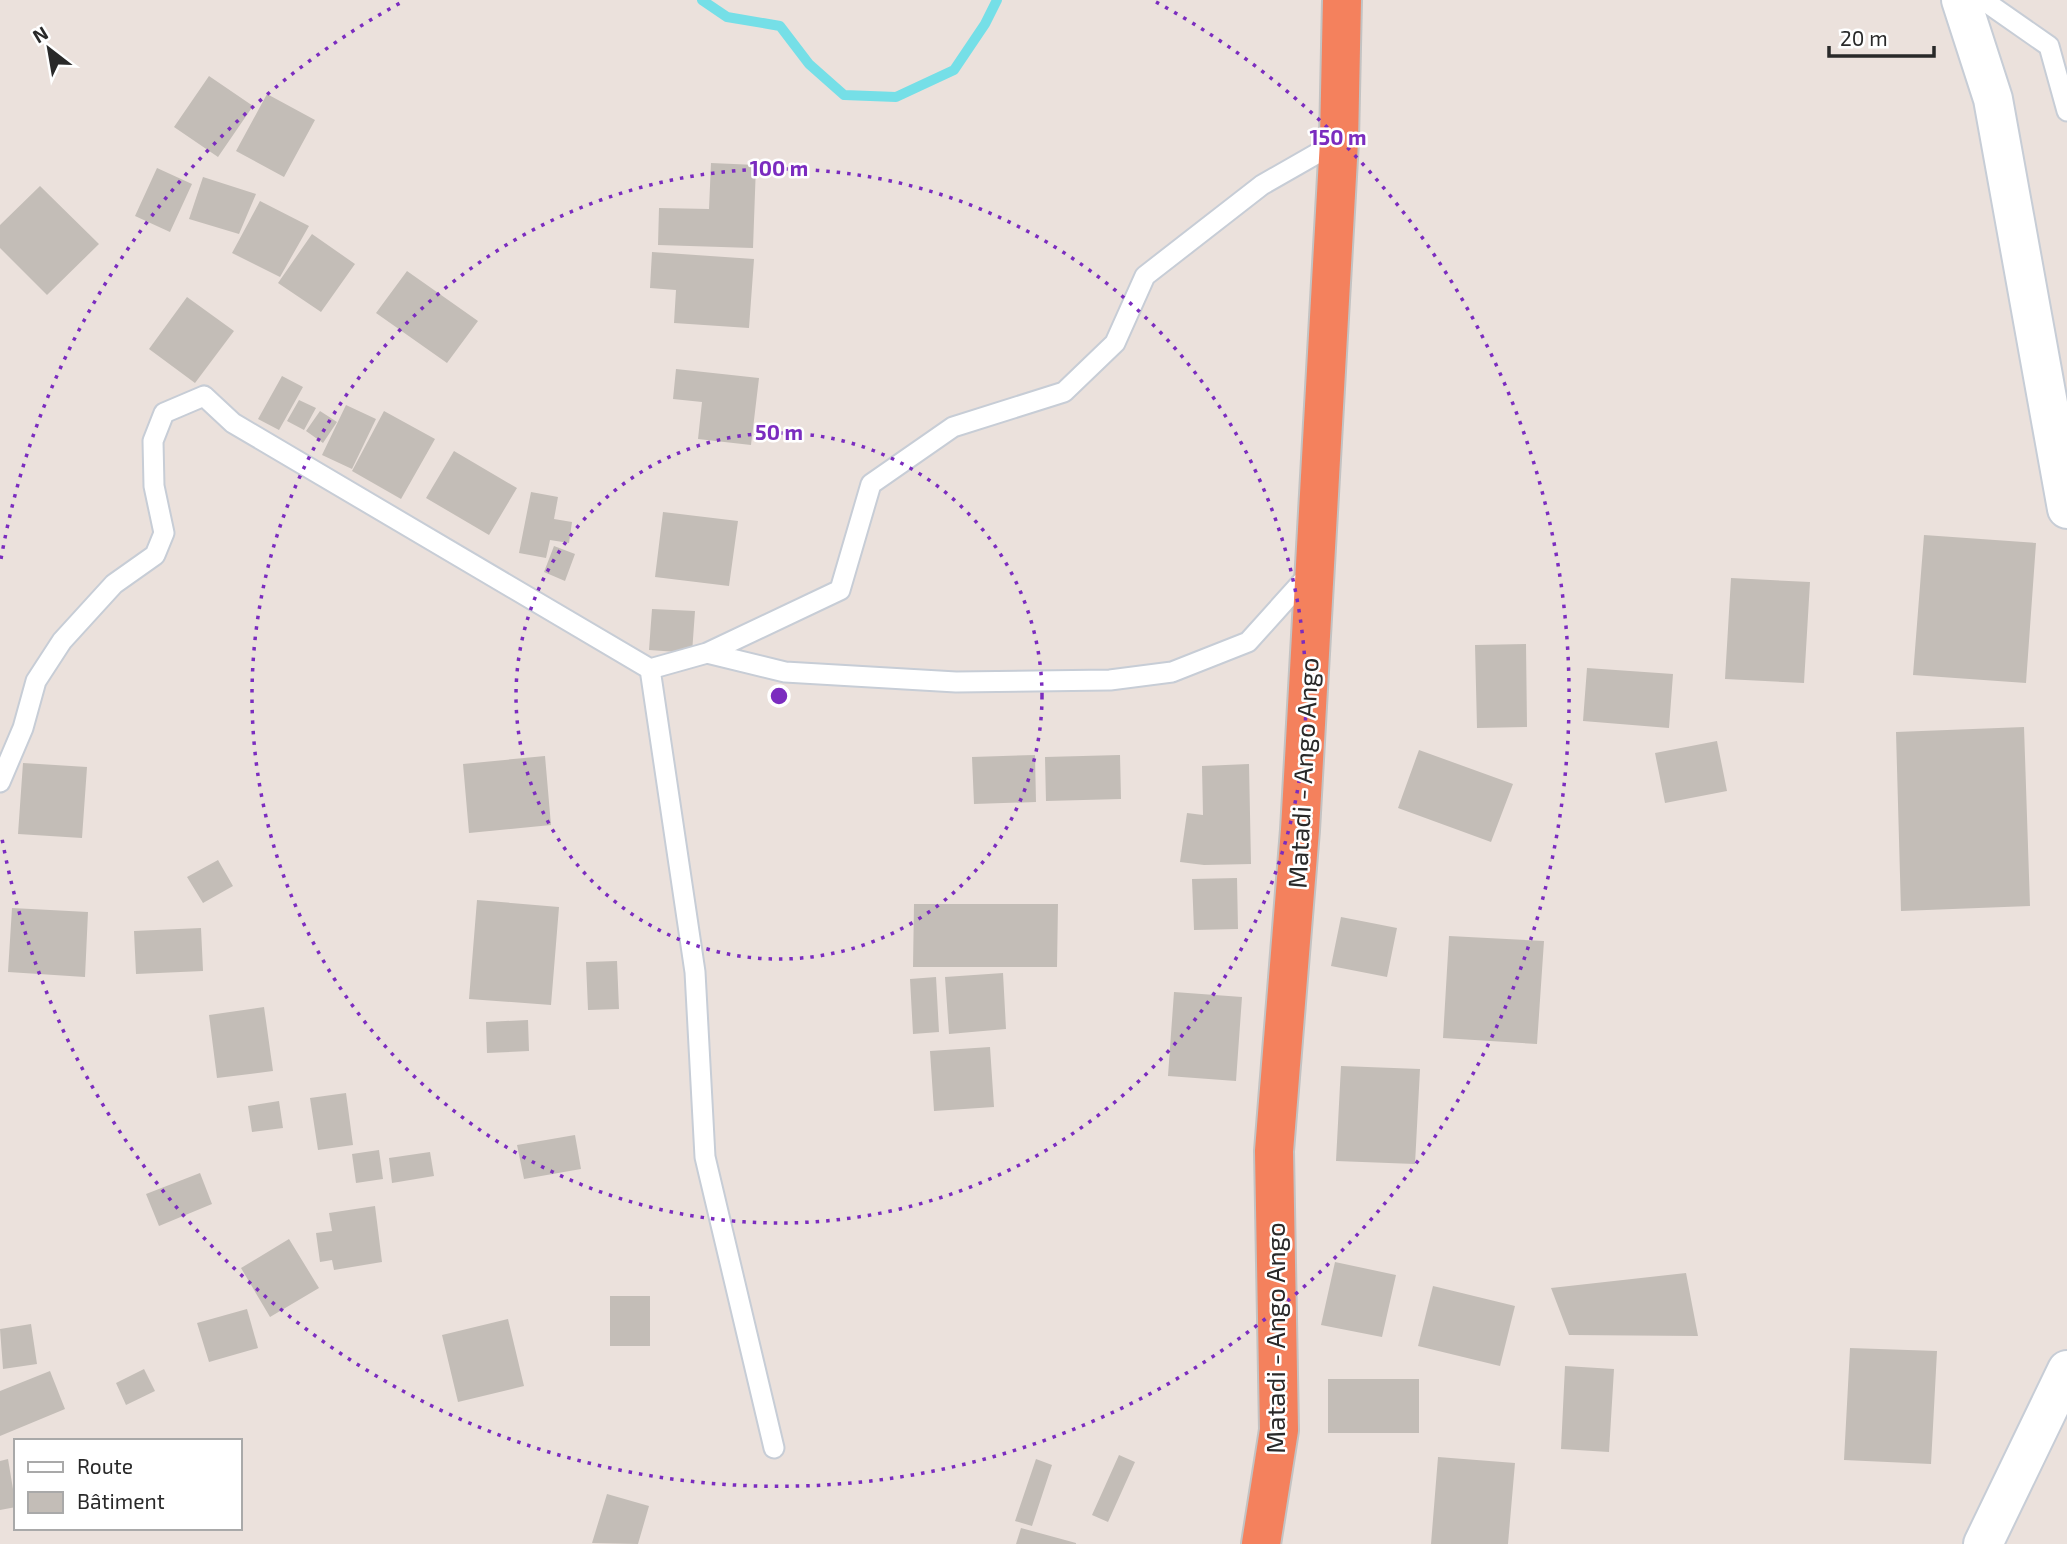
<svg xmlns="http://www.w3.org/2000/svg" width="2067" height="1544" font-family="'Exo 2',sans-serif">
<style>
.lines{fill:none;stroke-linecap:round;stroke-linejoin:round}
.stream{stroke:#75dfe7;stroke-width:10}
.building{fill:#c3bdb7}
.lane-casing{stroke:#c7cdd6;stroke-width:23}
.street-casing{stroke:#c7cdd6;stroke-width:42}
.highway-casing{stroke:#c3c3c3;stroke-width:42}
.lane{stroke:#fff;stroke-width:19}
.street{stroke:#fff;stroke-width:38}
.highway{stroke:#f4815d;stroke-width:38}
.ring{fill:none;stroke:#7b2cbf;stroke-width:3.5;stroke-dasharray:3.5 7}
.labels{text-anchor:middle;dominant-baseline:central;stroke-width:5;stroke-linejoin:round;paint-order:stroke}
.street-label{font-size:26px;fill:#292929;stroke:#fff}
.centre{fill:#7b2cbf;stroke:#fff;stroke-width:3.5}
.ring-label{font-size:21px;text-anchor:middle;font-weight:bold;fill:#7b2cbf;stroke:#fff;stroke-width:5;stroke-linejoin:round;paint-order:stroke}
</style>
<rect width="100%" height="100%" fill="#ebe1dc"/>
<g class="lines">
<path class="stream" d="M702,0L727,17L780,26L809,64L844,95L896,97L954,70L985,24L997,0"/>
</g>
<path class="building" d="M209,76L253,106L218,157L174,127Z
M267,94L315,120L284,177L236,151Z
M711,163L756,165L753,248L658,245L659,208L709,209Z
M157,168L192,184L170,232L135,216Z
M203,177L256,194L239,234L189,219Z
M40,186L99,244L47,295L0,248V225Z
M260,201L309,226L280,277L232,253Z
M312,234L355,264L321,312L278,283Z
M652,252L754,259L749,328L674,323L676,290L650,288Z
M407,271L478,321L447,363L376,313Z
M187,297L234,331L195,383L149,349Z
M676,369L759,378L751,445L698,439L702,402L673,399Z
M282,376L303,387L279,430L258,419Z
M299,400L316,408L304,430L287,421Z
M346,405L376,419L352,469L322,455Z
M320,411L337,422L323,443L306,431Z
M384,411L435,439L401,499L352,471Z
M454,451L517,488L489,535L426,498Z
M531,492L558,497L554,519L572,522L569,543L550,540L546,558L519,553Z
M663,512L738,521L729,586L655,577Z
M1924,535L2036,543L2026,683L1913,675Z
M554,546L575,554L565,581L544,572Z
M1731,578L1810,582L1804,683L1725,679Z
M652,609L695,611L692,653L649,650Z
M1526,644L1527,727L1477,728L1475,645Z
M1587,668L1673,674L1669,728L1583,721Z
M2024,727L2030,906L1901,911L1896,732Z
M1717,741L1727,791L1665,803L1655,753Z
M1419,750L1513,784L1491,842L1398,808Z
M1035,755L1036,802L974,804L972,757Z
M1120,755L1121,799L1046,801L1045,757Z
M545,756L551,825L469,833L463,764Z
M23,763L87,767L82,838L18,834Z
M1249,764L1251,864L1204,865L1180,862L1187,813L1203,815L1202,766Z
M218,860L233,886L203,903L187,877Z
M1237,878L1238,929L1194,930L1192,879Z
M477,900L559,907L551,1005L469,999Z
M914,904H1058L1057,967H913Z
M12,908L88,912L85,977L8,972Z
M1341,917L1397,928L1387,977L1331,966Z
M201,928L203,971L136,974L134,931Z
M1449,936L1544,941L1537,1044L1443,1038Z
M617,961L619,1009L588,1010L586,962Z
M1003,973L1006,1029L949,1034L945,977Z
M936,977L939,1032L913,1034L910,979Z
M1174,992L1242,997L1236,1081L1168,1076Z
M264,1007L273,1071L217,1078L209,1015Z
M528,1020L529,1051L487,1053L486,1022Z
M990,1047L994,1107L934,1111L930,1051Z
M1341,1066L1420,1069L1415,1164L1336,1161Z
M346,1093L353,1145L318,1150L310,1098Z
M279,1101L283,1128L252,1132L248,1106Z
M575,1135L581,1169L524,1179L517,1145Z
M379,1150L383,1179L356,1183L352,1154Z
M430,1152L434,1176L392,1183L389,1158Z
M200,1173L212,1204L159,1226L146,1194Z
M375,1206L382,1262L334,1270L332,1260L320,1262L316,1233L332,1231L329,1213Z
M289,1239L319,1288L270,1317L241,1268Z
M1335,1262L1396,1275L1382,1337L1321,1325Z
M1686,1273L1698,1336L1569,1335L1551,1288Z
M1433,1286L1515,1306L1500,1366L1418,1346Z
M610,1296H650V1346H610Z
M247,1309L258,1348L209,1362L197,1323Z
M508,1319L524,1386L458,1402L442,1335Z
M31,1324L37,1364L3,1369L0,1329Z
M1850,1348L1937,1351L1931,1464L1844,1460Z
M1565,1366L1614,1369L1609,1452L1561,1449Z
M144,1369L155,1391L126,1405L116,1383Z
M50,1371L65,1409L0,1436V1391Z
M1328,1379H1419V1433H1328Z
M1119,1455L1135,1462L1108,1522L1092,1515Z
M1438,1457L1515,1463L1508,1544H1431Z
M8,1459L16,1507L0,1510V1461Z
M1036,1459L1052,1465L1032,1526L1015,1521Z
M607,1494L649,1506L638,1544L592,1543Z
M1021,1528L1076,1543V1544H1016Z"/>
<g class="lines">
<defs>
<path id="lane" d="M1983,0L2049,46L2067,111
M707,653L840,590L871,484L953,427L1064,392L1115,343L1145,276L1262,185L1339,141
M650,669L695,972L705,1157L774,1448
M0,782L23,728L36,681L62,641L114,584L155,555L164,533L154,486L153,441L164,413L204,396L233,423L650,669L707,653L785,672L956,682L1110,680L1172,672L1248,642L1311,572"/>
<path id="street" d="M1961,0L1993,99L2067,509
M1983,1544L2067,1370"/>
<path id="highway" d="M1261,1544L1279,1430L1274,1151L1300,830L1339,141L1342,0"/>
</defs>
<use href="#lane" class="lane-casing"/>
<use href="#street" class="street-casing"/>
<use href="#highway" class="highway-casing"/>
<use href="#lane" class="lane"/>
<use href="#street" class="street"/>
<use href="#highway" class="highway"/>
</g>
<g class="ring">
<circle cx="779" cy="696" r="263"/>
<circle cx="779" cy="696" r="527"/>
<path d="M1 559A790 790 0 0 1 402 2M1156 2A790 790 0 1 1 1 833"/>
</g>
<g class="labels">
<g class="street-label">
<text transform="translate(1302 773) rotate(-87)">Matadi - Ango Ango</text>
<text transform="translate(1274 1338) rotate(-90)">Matadi - Ango Ango</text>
</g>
</g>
<circle cx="779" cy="696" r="10" class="centre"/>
<g class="ring-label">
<text x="1338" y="145">150 m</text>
<text x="779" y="176">100 m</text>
<text x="779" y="440">50 m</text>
</g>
<rect x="14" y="1439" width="228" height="91" fill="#ffffff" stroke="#a9a9a9" stroke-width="2"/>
<rect x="28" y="1462" width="35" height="10" fill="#ffffff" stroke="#a9a9a9" stroke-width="2"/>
<text x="77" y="1474" font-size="21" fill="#292929">Route</text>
<rect x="28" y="1492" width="35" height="21" fill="#c3bdb7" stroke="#a9a9a9" stroke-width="2"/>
<text x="77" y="1509" font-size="21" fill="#292929">Bâtiment</text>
<g transform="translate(49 49) rotate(329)" stroke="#ffffff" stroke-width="5" paint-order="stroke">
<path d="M0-5L12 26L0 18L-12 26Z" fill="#292929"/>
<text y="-10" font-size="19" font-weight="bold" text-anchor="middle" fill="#292929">N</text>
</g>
<path d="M1829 46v10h105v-10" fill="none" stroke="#292929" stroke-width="3.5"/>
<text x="1840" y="46" font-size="21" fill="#292929" stroke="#ffffff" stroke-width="5" paint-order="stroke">20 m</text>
</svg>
